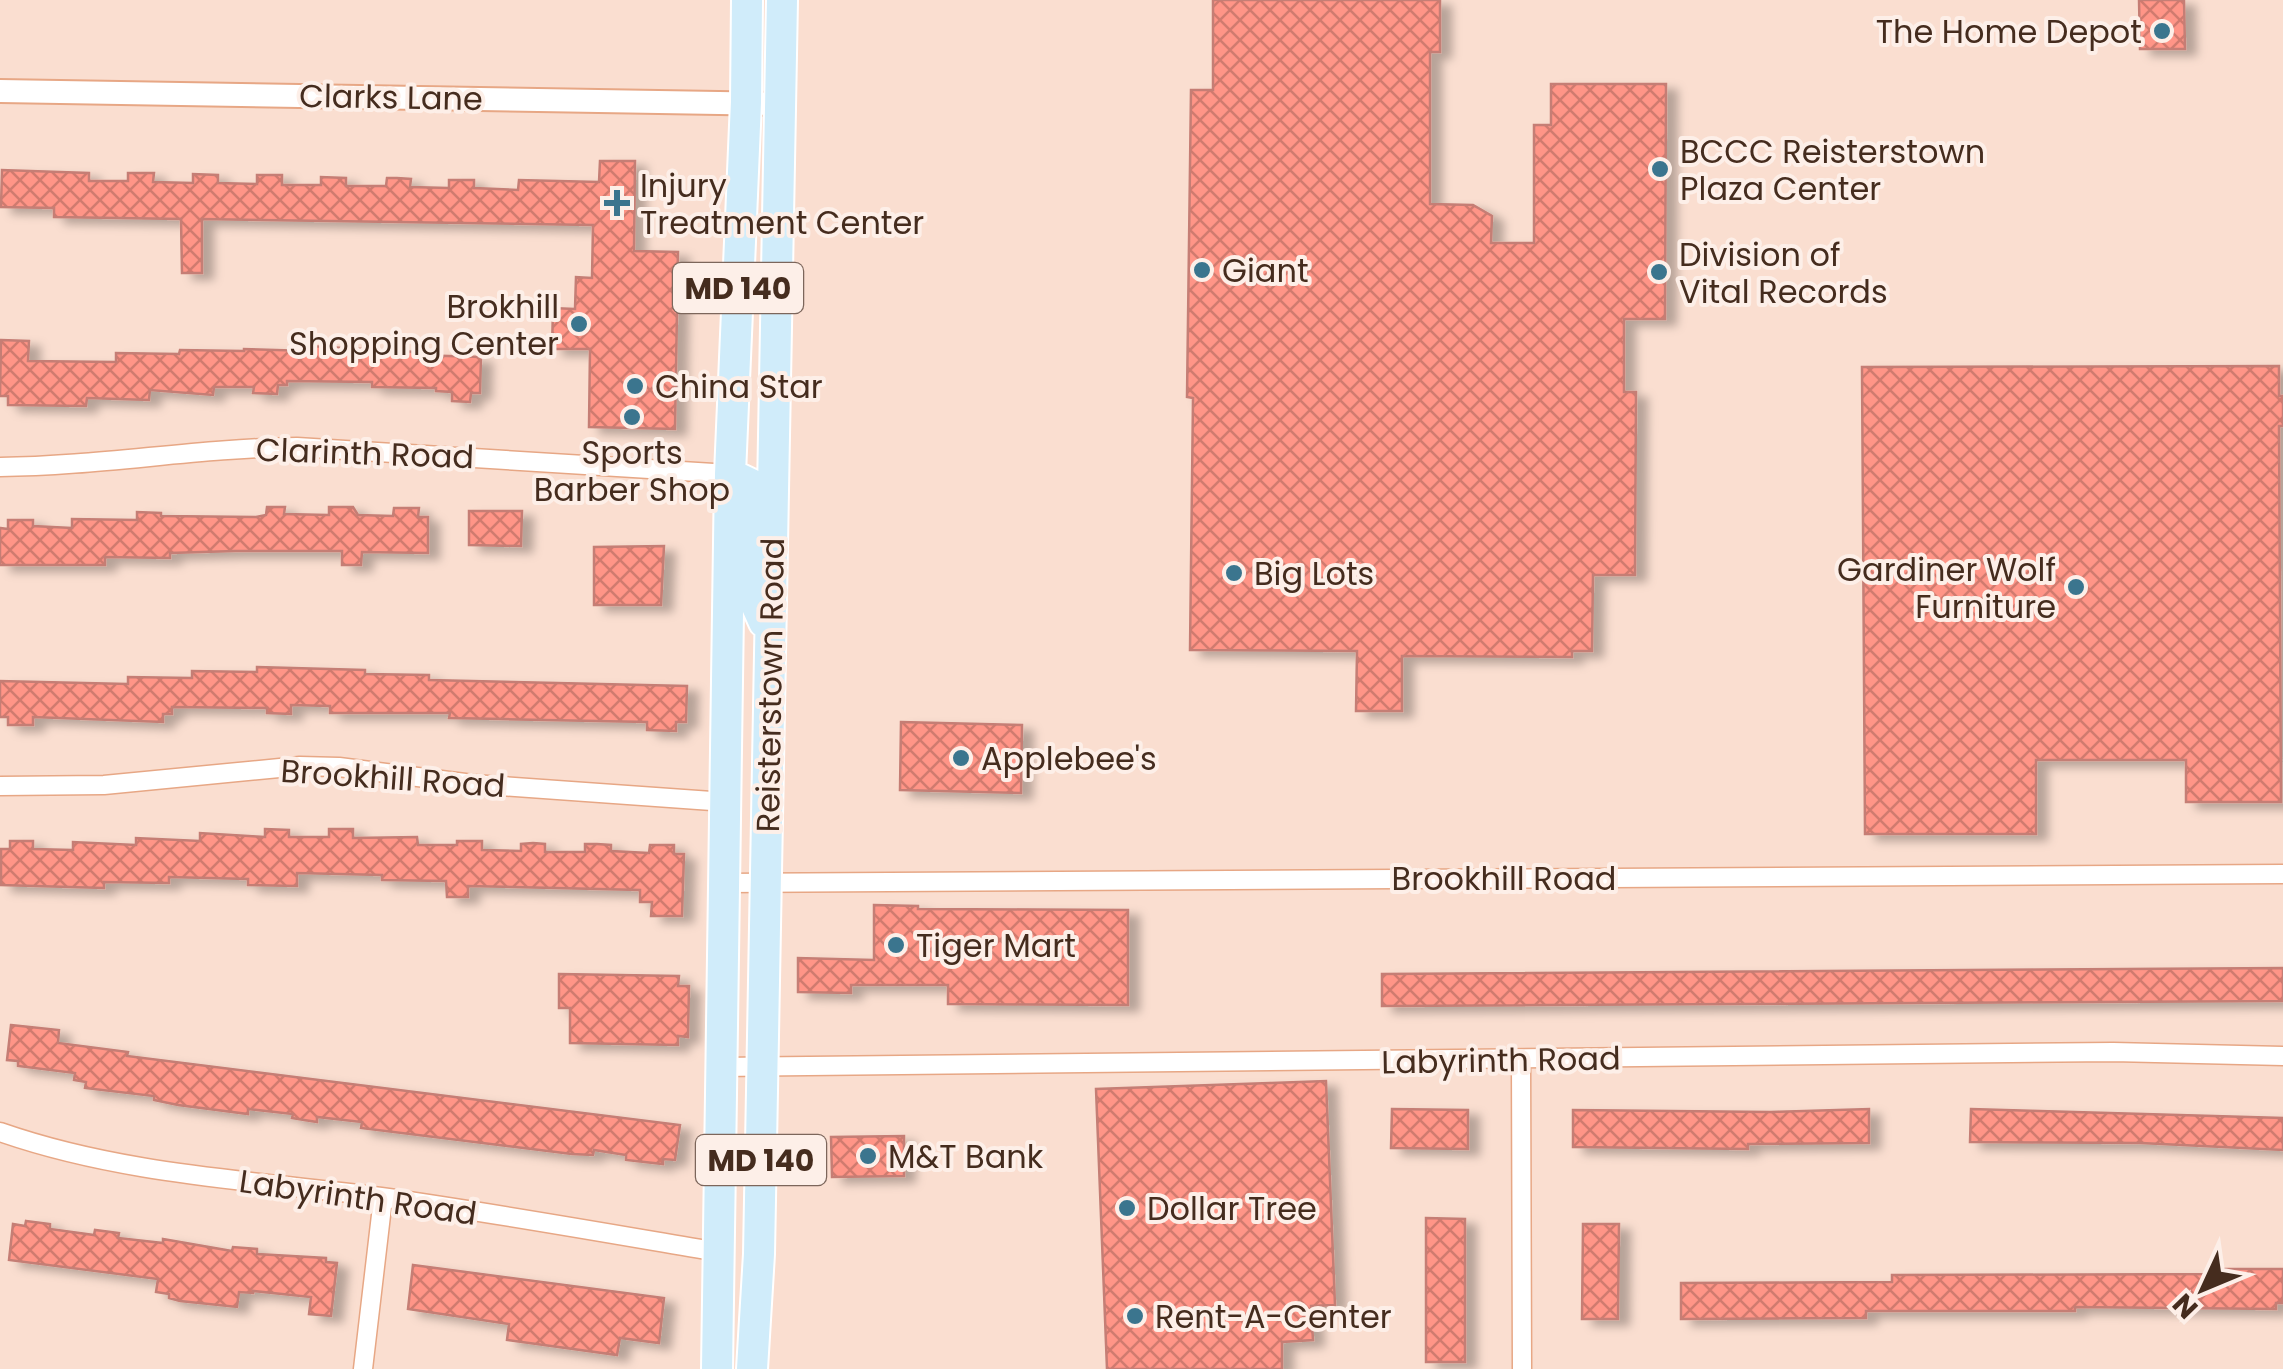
<svg xmlns="http://www.w3.org/2000/svg" width="2283" height="1369" font-family="Poppins,sans-serif">
<style>
.building{fill:url(#building-cross-hatch);stroke:#c57e75;stroke-width:2.5;filter:url(#shadow)}
.lines{fill:none;stroke-linecap:round;stroke-linejoin:round}
.minor-casing{stroke:#e7a785;stroke-width:21}
.tertiary-casing{stroke:#e7a785;stroke-width:26}
.primary-casing{stroke:#fff;stroke-width:34}
.minor{stroke:#fff;stroke-width:18}
.tertiary{stroke:#fff;stroke-width:22}
.primary{stroke:#d0ecfa;stroke-width:30}
.poi-dot{fill:#3b758e;stroke:#fdefe8;stroke-width:4}
.labels{text-anchor:middle;dominant-baseline:central;stroke-width:8;stroke-linejoin:round;paint-order:stroke}
.shield{fill:#fdefe8;stroke:#7c665b;stroke-width:2.5}
.shield-label{font-size:30px;font-weight:bold;fill:#452c1e}
.poi-label{font-size:32px;fill:#452c1e;stroke:#fdefe8;text-anchor:start}
.street-label{font-size:32px;fill:#452c1e;stroke:#fdefe8}
</style>
<defs>
<pattern id="building-cross-hatch" width="8" height="8" patternUnits="userSpaceOnUse" patternTransform="scale(2.5)"><rect width="8" height="8" fill="#ff9587"/><path d="M0 0l8 8M0 8l8-8" fill="none" stroke="#d07a6e"/></pattern>
<filter id="shadow"><feDropShadow dx="11" dy="6" stdDeviation="5" flood-color="#0004"/></filter>
</defs>
<rect width="100%" height="100%" fill="#faded0"/>
<path class="building" d="M1213,0H1440V52H1430V204L1473,205L1492,216L1491,243H1534V125H1551V84H1666L1665,319H1624V392H1636L1635,575H1593L1592,651H1572V657L1402,656V711H1356L1357,651L1190,650L1193,398L1187,397L1191,90H1213Z
M2139,0H2184L2185,49H2140Z
M600,161H635L634,251L678,252L675,429L589,427L590,349H552L553,308L575,309L576,277L592,278L593,225L202,219V273H182L181,219L54,217V208L1,207L2,170L89,173V181H128V173H154L153,182L193,183V174L218,175V183L257,184V175H282V185H321V177L346,178V186H386L387,178H397L411,179L410,187L449,188V180H474V188L518,190L519,180L599,182Z
M1,340L29,341L28,361L116,362V353L179,354L180,350L244,351V349L309,351V346L416,352V355L481,357L480,393H471L470,402L452,401V392L436,391V388L372,387V382L287,381V385H278L277,394L253,393L254,387H214L213,395L150,390L149,400L87,398L86,406L8,405V396H0Z
M2279,366V396H2283V426H2279L2281,802H2186V760H2036V834H1865L1862,367Z
M267,507H285L284,514L329,515V507H353L358,515L393,516L394,508H419L418,517H428V553L362,552L361,565H342V551H235L170,553V558L105,557V565H0V528L8,529V520H33V526L72,528V519L137,520V512L161,513V516L256,517L266,515Z
M469,511H522L521,546L469,545Z
M664,546L661,605H594V547Z
M257,667L365,670V674L429,675V680L687,686L686,722H676V731L647,730V722L449,718L450,713H330V706L291,705V714L267,713V708L172,707V714H163V722L33,717V725H8V717H0V681L128,684V677L192,678V671L257,672Z
M901,722L1022,725L1021,793L900,790Z
M265,829L289,830V837H329V829H353V838L417,837L418,845H457V841H482V850L521,851V844L533,843L545,844V852H585V844H597L611,845V851L649,853L650,845H674V854H684L682,916H651L652,902H640V890L468,886V897H447L446,881L382,880V875L297,873V886L248,885V879L169,877V883L104,882V888L1,885V849H10V841H33V849L73,850V842L136,845V838L200,841V833L265,837Z
M874,905L918,906V909L1128,910V1005L948,1004V985H851V993L798,992V958L874,960Z
M2283,968V1001L1382,1006V974Z
M559,974L679,976L678,986H689L688,1037L678,1036V1045L570,1043V1008H559Z
M11,1025L59,1030L58,1043L128,1052L127,1056L680,1125L675,1160L663,1159V1164L626,1160V1155L594,1150L593,1155L572,1154L361,1128L362,1122L317,1117V1122L304,1120L292,1118L293,1114L248,1109V1114L178,1105L154,1100V1096L85,1088L86,1082L74,1080L75,1073L18,1066V1061L7,1060Z
M1326,1081L1335,1305L1311,1306L1313,1340L1282,1342V1369H1107L1096,1089Z
M1392,1109L1468,1110V1149L1391,1148Z
M1869,1109V1143L1748,1144V1149L1573,1147V1110L1771,1112Z
M1971,1109L2283,1118V1150L2141,1143L1970,1142Z
M904,1136V1176L832,1177L831,1137Z
M1426,1218L1465,1219V1362H1426Z
M26,1221L50,1224V1229L94,1235L95,1230L119,1233L118,1238L163,1243V1239L232,1251L233,1247L257,1249V1254L326,1258V1262L337,1263L331,1316L309,1314L311,1297L253,1291V1293L239,1292L237,1307L180,1301L169,1298V1294L156,1292L158,1279L9,1260L13,1224L25,1226Z
M1583,1224H1619L1618,1319H1582Z
M413,1265L664,1298L659,1343L620,1338L617,1355L507,1340L509,1324L408,1309Z
M2224,1269H2283V1303H2276V1309L2075,1307V1311H1866V1318L1681,1319V1283L1892,1282V1275L2224,1274Z"/>
<g class="lines">
<defs>
<path id="minor" d="M0,467C100,466 198,448 297,447L730,474
M0,786L104,785L300,766L339,767L473,784L726,802
M725,883L2283,874
M1521,1060L1522,1369
M720,1067L2113,1052L2283,1056
M0,1132C123,1175 252,1180 381,1197C494,1213 606,1233 718,1252
M363,1369L383,1198"/>
<path id="tertiary" d="M0,91L782,104"/>
<path id="primary" d="M730,474L751,484V593L764,622
M717,1369L730,474L746,102L747,0
M752,1369L759,1254L782,0"/>
</defs>
<use href="#minor" class="minor-casing"/>
<use href="#tertiary" class="tertiary-casing"/>
<use href="#primary" class="primary-casing"/>
<use href="#minor" class="minor"/>
<use href="#tertiary" class="tertiary"/>
<use href="#primary" class="primary"/>
</g>
<g class="poi-dot">
<circle cx="2162" cy="31" r="10"/>
<circle cx="1660" cy="169" r="10"/>
<path d="M612 188h10v10h10v10h-10v10h-10v-10h-10v-10h10z"/>
<circle cx="1202" cy="270" r="10"/>
<circle cx="1659" cy="272" r="10"/>
<circle cx="579" cy="324" r="10"/>
<circle cx="635" cy="386" r="10"/>
<circle cx="632" cy="417" r="10"/>
<circle cx="1234" cy="573" r="10"/>
<circle cx="2076" cy="587" r="10"/>
<circle cx="961" cy="758" r="10"/>
<circle cx="896" cy="945" r="10"/>
<circle cx="868" cy="1156" r="10"/>
<circle cx="1127" cy="1208" r="10"/>
<circle cx="1135" cy="1316" r="10"/>
</g>
<g class="labels">
<g class="shield">
<rect x="673" y="263" width="130" height="50" rx="8"/>
<rect x="696" y="1135" width="130" height="50" rx="8"/>
</g>
<g class="shield-label">
<text x="738" y="288">MD 140</text>
<text x="761" y="1160">MD 140</text>
</g>
<g class="poi-label">
<text x="2142" y="31" text-anchor="end">The Home Depot</text>
<text x="1680" y="151">BCCC Reisterstown<tspan x="1680" dy="37">Plaza Center</tspan></text>
<text x="640" y="185">Injury<tspan x="640" dy="37">Treatment Center</tspan></text>
<text x="1679" y="254">Division of<tspan x="1679" dy="37">Vital Records</tspan></text>
<text x="1222" y="270">Giant</text>
<text x="559" y="306" text-anchor="end">Brokhill<tspan x="559" dy="37">Shopping Center</tspan></text>
<text x="655" y="386">China Star</text>
<text x="632" y="452" text-anchor="middle">Sports<tspan x="632" dy="37">Barber Shop</tspan></text>
<text x="2056" y="569" text-anchor="end">Gardiner Wolf<tspan x="2056" dy="37">Furniture</tspan></text>
<text x="1254" y="573">Big Lots</text>
<text x="981" y="758">Applebee's</text>
<text x="916" y="945">Tiger Mart</text>
<text x="888" y="1156">M&amp;T Bank</text>
<text x="1147" y="1208">Dollar Tree</text>
<text x="1155" y="1316">Rent-A-Center</text>
</g>
<g class="street-label">
<text transform="translate(391 97) rotate(1)">Clarks Lane</text>
<text transform="translate(365 453) rotate(2)">Clarinth Road</text>
<text transform="translate(770 685) rotate(-89)">Reisterstown Road</text>
<text transform="translate(393 778) rotate(4)">Brookhill Road</text>
<text x="1504" y="878">Brookhill Road</text>
<text transform="translate(1501 1060) rotate(-1)">Labyrinth Road</text>
<text transform="translate(358 1197) rotate(8)">Labyrinth Road</text>
</g>
</g>
<g transform="translate(2203 1289) rotate(226)" stroke="#fdefe8" stroke-width="8" paint-order="stroke">
<path d="M0-8L18 38L0 25L-18 38Z" fill="#452c1e"/>
<text y="-15" font-size="28" font-weight="bold" text-anchor="middle" fill="#452c1e">N</text>
</g>
</svg>
